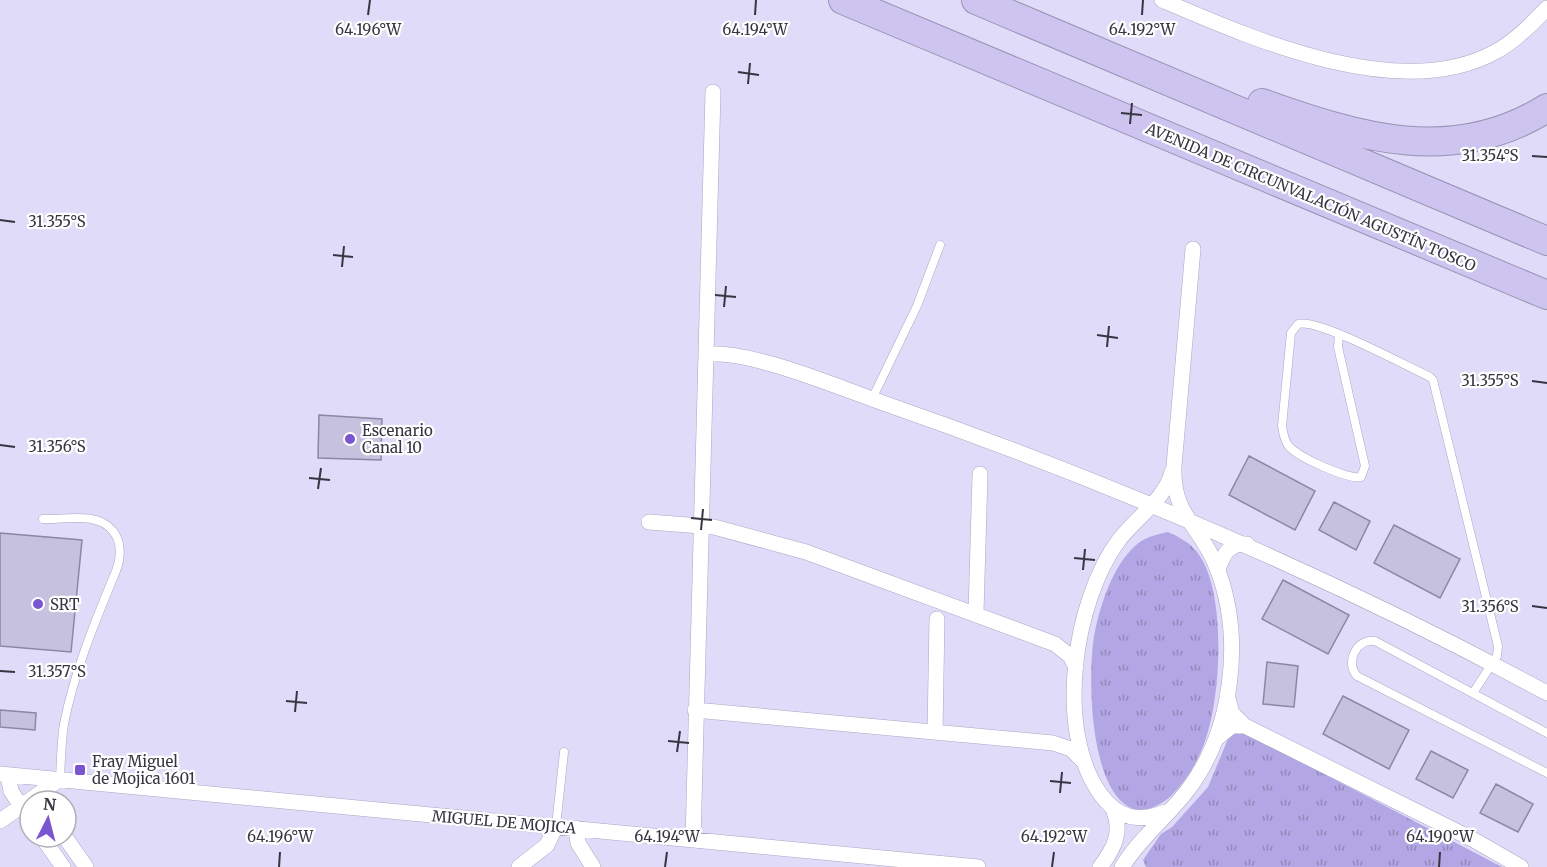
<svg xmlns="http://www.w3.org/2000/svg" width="1547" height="867" font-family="Merriweather,serif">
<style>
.park{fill:url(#park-tufts)}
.building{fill:#c6c1de;stroke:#8c87a3;stroke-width:1.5}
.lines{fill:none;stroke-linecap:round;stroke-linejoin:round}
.service-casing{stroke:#aaa6c2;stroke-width:9}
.minor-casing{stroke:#aaa6c2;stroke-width:16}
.motorway-casing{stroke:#9893b3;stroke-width:30}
.service{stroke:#fff;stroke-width:8}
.minor{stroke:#fff;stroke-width:15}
.motorway{stroke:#cdc5f0;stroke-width:28}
.ticks{fill:none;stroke:#373541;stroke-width:2}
.poi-dot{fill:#7955cf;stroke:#fff;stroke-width:2}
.labels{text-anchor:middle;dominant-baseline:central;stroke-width:4.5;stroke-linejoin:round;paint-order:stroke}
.street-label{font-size:15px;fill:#373541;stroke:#fff}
.poi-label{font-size:15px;fill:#373541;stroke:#fff;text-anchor:start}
.ticks-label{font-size:15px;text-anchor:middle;fill:#373541;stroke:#fff;stroke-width:4.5;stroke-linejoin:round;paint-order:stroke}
</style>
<defs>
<pattern id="park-tufts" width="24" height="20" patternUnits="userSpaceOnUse" patternTransform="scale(1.5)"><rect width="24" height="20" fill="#b2a6e4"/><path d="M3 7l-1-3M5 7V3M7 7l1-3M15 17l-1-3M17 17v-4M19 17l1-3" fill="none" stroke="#9288ba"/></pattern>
</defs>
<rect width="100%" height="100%" fill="#e0dbf9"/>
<path class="park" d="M1168,532C1179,537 1189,542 1197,552C1227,590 1221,695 1206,738C1199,760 1187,780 1171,796C1162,804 1147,813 1134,809C1088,794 1087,669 1095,631C1101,603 1113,566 1135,546C1144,537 1155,535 1168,532Z
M1240,730L1502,867H1146L1143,860L1161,834L1172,827L1208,787L1228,739L1232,731Z"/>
<path class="building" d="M319,415L382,419L381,460L318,458Z
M1249,456L1315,491L1295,530L1229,495Z
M1334,502L1370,521L1356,550L1319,530Z
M1394,525L1460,559L1440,598L1374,563Z
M0,533L82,540L71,652L0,646Z
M1283,580L1349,615L1328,654L1262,619Z
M1267,662L1298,666L1294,707L1263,704Z
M1343,696L1409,730L1389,769L1323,734Z
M0,710L36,713L35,730L0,727Z
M1431,751L1468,770L1453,798L1416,779Z
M1496,784L1533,804L1518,832L1480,813Z"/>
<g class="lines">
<defs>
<path id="service" d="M1339,335L1338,347L1365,466L1361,477C1348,480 1295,456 1288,445C1284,439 1283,433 1282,426L1291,333L1298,324C1318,318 1406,366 1430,377L1433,380L1498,646L1497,656L1473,693
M872,399L917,306L940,245
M43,519C66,520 97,511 113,531C122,542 121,559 116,571C95,622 75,669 64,724C61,742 61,761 60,779
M1547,733L1375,641C1356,638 1345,663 1357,676L1547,773
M556,826L564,752"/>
<path id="minor" d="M1162,0C1253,39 1400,104 1495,52C1515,41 1531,25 1547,8
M706,354C752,350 840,388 886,404C1116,484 1332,577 1547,693
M649,522L714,527L806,552L1055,644L1070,656L1076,667
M1218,570C1223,554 1229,543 1247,544
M976,613L980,474
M695,710L1053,743L1071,749L1084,762
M1245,726L1474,840L1521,867
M935,732L937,619
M1216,739L1232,726H1245L1232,713L1227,695
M0,774L978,867
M8,775L11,791L30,820
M1165,812C1139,823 1118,818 1101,795C1054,731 1074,600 1119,540C1135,519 1166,498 1172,472
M0,821L60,779
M576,828L578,843L593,867
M42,837L63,867
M65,837L86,867
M693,840L713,92
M519,867L547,845L556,826
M1100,867C1114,849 1123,831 1113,809
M1122,867C1140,838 1167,817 1187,791C1233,731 1244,638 1217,568C1201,525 1172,517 1174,466L1193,249"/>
<path id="motorway" d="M843,0L1547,295
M976,0L1547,241
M1262,103C1358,137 1453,167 1547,108"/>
</defs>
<use href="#service" class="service-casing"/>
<use href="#minor" class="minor-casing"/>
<use href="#motorway" class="motorway-casing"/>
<use href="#service" class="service"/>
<use href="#minor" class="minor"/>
<use href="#motorway" class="motorway"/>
</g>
<path class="ticks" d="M368,15L370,0M755,15L756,0M1142,15L1143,0M738,72L759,75M748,84L750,63M1121,113L1142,115M1130,124L1132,103M1532,156L1547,157M0,220L15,222M333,255L353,257M342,267L344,246M715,295L736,297M724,307L726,286M1097,335L1118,338M1107,347L1109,326M1532,381L1547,383M0,445L15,447M309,478L330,480M318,489L321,468M691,518L712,520M701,530L703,509M1074,558L1095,560M1083,570L1085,549M1532,606L1547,608M0,671L15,672M286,701L307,703M295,712L297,691M668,741L689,743M677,752L680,731M1050,781L1071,783M1060,793L1062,772M279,867L280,852M665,867L667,852M1052,867L1054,852M1439,867L1440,852"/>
<g class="poi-dot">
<circle cx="350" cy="439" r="6"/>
<circle cx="38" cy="604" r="6"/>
<rect x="74" y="764" width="12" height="12" rx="3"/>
</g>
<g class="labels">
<g class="street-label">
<text transform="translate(1311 197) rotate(23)">AVENIDA DE CIRCUNVALACIÓN AGUSTÍN TOSCO</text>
<text transform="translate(504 822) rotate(5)">MIGUEL DE MOJICA</text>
</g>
<g class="poi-label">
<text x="362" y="430">Escenario<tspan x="362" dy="17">Canal 10</tspan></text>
<text x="50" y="604">SRT</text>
<text x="92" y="761">Fray Miguel<tspan x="92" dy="17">de Mojica 1601</tspan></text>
</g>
</g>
<g class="ticks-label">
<text x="368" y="35">64.196°W</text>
<text x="755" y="35">64.194°W</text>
<text x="1142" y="35">64.192°W</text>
<text x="1490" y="161">31.354°S</text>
<text x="57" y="227">31.355°S</text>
<text x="1490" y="386">31.355°S</text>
<text x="57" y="452">31.356°S</text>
<text x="1490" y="612">31.356°S</text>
<text x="57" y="677">31.357°S</text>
<text x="280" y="842">64.196°W</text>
<text x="667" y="842">64.194°W</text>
<text x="1054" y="842">64.192°W</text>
<text x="1440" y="842">64.190°W</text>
</g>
<g transform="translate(48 819) rotate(6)"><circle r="28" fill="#ffffff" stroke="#afaeb3" stroke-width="1.5"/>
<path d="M0-4.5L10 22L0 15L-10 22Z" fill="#7955cf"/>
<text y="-9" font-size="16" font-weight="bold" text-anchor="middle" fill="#373541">N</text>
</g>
</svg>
